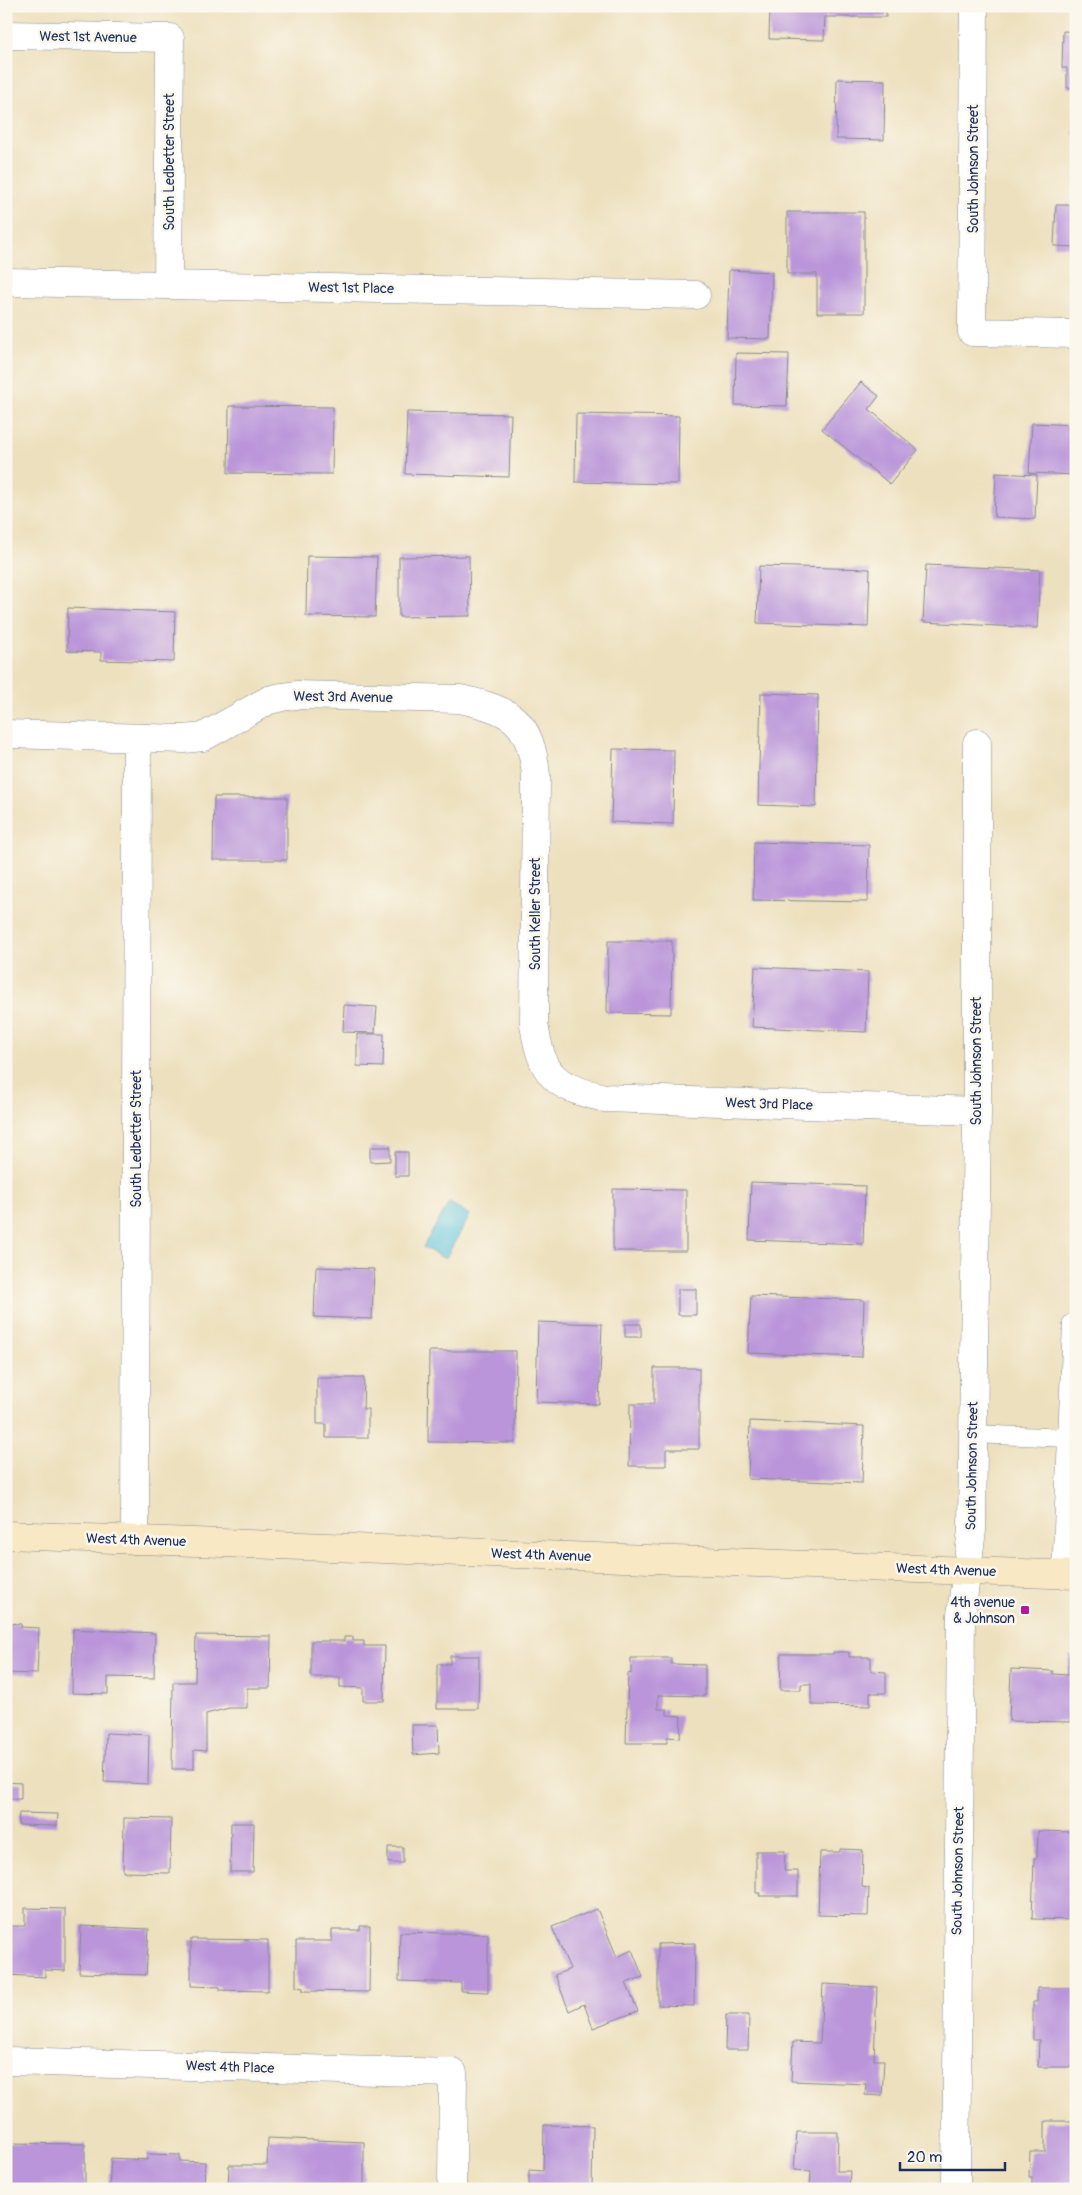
<svg xmlns="http://www.w3.org/2000/svg" width="1082" height="2195" font-family="Pangolin,sans-serif">
<style>
.water{fill:#60c4dd;stroke:#3e7a9e}
.building{fill:#ba95da}
.lines{fill:none;stroke-linecap:round;stroke-linejoin:round}
.lane-casing{stroke:#84888e;stroke-width:19}
.street-casing{stroke:#84888e;stroke-width:29}
.secondary-casing{stroke:#84888e;stroke-width:29}
.lane{stroke:#fff;stroke-width:18}
.street{stroke:#fff;stroke-width:28}
.secondary{stroke:#f8e8c3;stroke-width:28}
.poi-dot{fill:#b5179e;stroke:#fbf7ec;stroke-width:2}
.labels{text-anchor:middle;dominant-baseline:central;stroke-width:5;stroke-linejoin:round;paint-order:stroke}
.street-label{font-size:14px;fill:#1b2f5e;stroke:#fbf7ec}
.poi-label{font-size:14px;fill:#1b2f5e;stroke:#fbf7ec;text-anchor:end}
</style>
<rect width="100%" height="100%" fill="#fbf7ec"/>
<filter id="ink" filterUnits="userSpaceOnUse"><feTurbulence type="fractalNoise" baseFrequency=".02" numOctaves="2"/><feDisplacementMap in="SourceGraphic" scale="10" xChannelSelector="R" yChannelSelector="G"/><feConvolveMatrix kernelMatrix="1 2 1 2 8 2 1 2 1" color-interpolation-filters="sRGB"/></filter>
<filter id="wash" filterUnits="userSpaceOnUse"><feTurbulence type="fractalNoise" baseFrequency=".0096" numOctaves="4" result="noise"/><feDisplacementMap in="SourceGraphic" scale="20" xChannelSelector="R" yChannelSelector="G"/><feGaussianBlur stdDeviation="1.12" result="paint"/><feColorMatrix in="noise" values="0 0 0 0 0 0 0 0 0 0 0 0 0 0 0 0 0 1.4 0 .05"/><feComposite in="paint" operator="in"/></filter>
<g filter="url(#wash)">
<rect width="100%" height="100%" fill="#ede0be"/>
<path class="water" d="M449,1203L470,1215L445,1259L423,1247Z"/>
<g id="blocks">
<path class="building" d="M770,6H886V17H825L824,40L769,39Z
M1063,31L1076,32V88H1067V68H1062Z
M837,79L885,80L884,140L836,139Z
M1074,114H1076V135H1073Z
M1056,205H1076V247L1054,246Z
M787,212H864V313H817V274H787Z
M729,270L772,272L770,339L727,338Z
M736,353L789,354L787,406L735,405Z
M861,382L879,396L869,409L918,450L890,484L822,429Z
M229,406L333,407L332,474L228,473Z
M407,412L511,414L509,477L405,474Z
M576,414L679,416L678,484L575,482Z
M1032,423L1076,425V475L1029,473Z
M996,473L1037,475L1035,519L994,517Z
M307,556L377,557L375,617L306,616Z
M469,556L470,616L399,617V557Z
M926,565L1040,570L1037,628L923,622Z
M759,566L870,569L868,627L757,623Z
M68,608L175,612L174,662L101,660V652L67,651Z
M761,693L818,695L816,807L758,805Z
M613,749L674,750L673,824L611,822Z
M214,797H287V860H213Z
M754,842L869,845L868,902L753,900Z
M608,941H672L671,1014L607,1013Z
M755,967L868,972L866,1032L752,1027Z
M344,1005L377,1007L375,1033L343,1032Z
M357,1034H384L383,1067L357,1066Z
M370,1147H390V1161L370,1162Z
M395,1152H408V1176H395Z
M751,1182L865,1186L863,1244L749,1240Z
M613,1189L686,1190V1251H613Z
M316,1267L374,1269L372,1319L314,1317Z
M678,1289H696V1315H678Z
M751,1296L864,1300L862,1357L748,1353Z
M538,1322L602,1324L599,1404L536,1402Z
M625,1324H641V1337H625Z
M429,1351H516L515,1443L428,1442Z
M654,1368H699V1449H666V1466H629L630,1404H654Z
M317,1378H364L363,1409H368V1438H326V1424H317Z
M750,1421L864,1426L862,1483L748,1479Z
M6,1623L21,1624V1627L39,1628L37,1674L6,1673Z
M73,1629L155,1633L154,1678L108,1677V1694L72,1693Z
M196,1635L271,1636L270,1688H247V1708H229L206,1714V1751L194,1750V1769H172L173,1682H195Z
M344,1637H353V1641H364V1646H385L384,1701H363V1688L340,1687V1677H311V1641H344Z
M833,1652H849V1657H871V1671L886,1672V1693H870V1706L811,1705V1684H801V1690H780L781,1654H833Z
M1069,1655H1076V1704H1071V1722L1009,1721L1011,1669L1053,1671V1674L1068,1675Z
M450,1656H479L478,1709H437V1664H450Z
M631,1658H671V1664L705,1665V1696L658,1695V1709H667V1715L681,1716L680,1738L667,1737V1743H626L628,1673L631,1674Z
M412,1725H438L439,1753L413,1755Z
M106,1733L149,1735L148,1784L104,1782Z
M6,1782L21,1783V1799H6Z
M19,1813L58,1814L57,1826L18,1825Z
M124,1818L171,1819L170,1873L123,1872Z
M231,1823H254L253,1872H230Z
M1038,1831L1076,1832V1920L1032,1919L1034,1858H1037Z
M388,1847H403V1863H388Z
M840,1849L863,1850L862,1887L869,1888L868,1916L818,1915L820,1852H840Z
M756,1851H785L784,1871H798V1896H759L760,1893H756Z
M25,1908L65,1909V1971L45,1970V1977L6,1975V1926H25Z
M597,1909L617,1957L632,1950L643,1977L626,1983L638,2011L593,2028L584,2004L569,2011L555,1975L570,1969L552,1927Z
M81,1926L149,1929L146,1975L79,1973Z
M360,1926H370L369,1992L303,1991V1988L296,1987V1941H332V1930H360Z
M400,1932L488,1934V1992L461,1991V1983L399,1981Z
M191,1939L268,1940V1991L220,1990V1987L191,1986Z
M695,1943L694,2006L658,2005V1944Z
M823,1984L877,1987L874,2060H884L882,2096L865,2095L866,2084L791,2081L793,2042L820,2043Z
M1037,1988H1076V2067H1038L1039,2040H1033V2002H1037Z
M726,2015H749L748,2050H725Z
M1045,2121H1076V2189H1032V2177H1029L1030,2152H1045Z
M544,2125L593,2126L592,2189H529V2170L543,2171Z
M797,2132H838L837,2171H850L849,2189H810L811,2171L794,2170Z
M268,2138L364,2142V2189H228L229,2165H267Z
M6,2143L85,2144V2189H6Z
M147,2154L180,2155V2161L205,2162L204,2189H109L111,2158L147,2160Z"/>
</g>
</g>
<g filter="url(#ink)">
<use href="#blocks" fill-opacity="0" stroke="#84888e" stroke-width="1"/>
<g class="lines">
<defs>
<path id="lane" d="M973,1434L1067,1438L1061,1574
M1067,1438L1072,1323H1076"/>
<path id="street" d="M974,6L972,332L1076,334
M6,35L170,38L168,285
M6,282L696,295
M6,734L184,739L203,737L269,700L282,697L296,695L460,699C512,710 530,720 536,775L534,1024C542,1076 554,1087 605,1098L977,1111
M135,1540L137,738
M6,2061L453,2073L452,2189
M956,2189L961,1615L972,1530L977,1111V743"/>
<path id="secondary" d="M6,1535L1076,1575"/>
</defs>
<use href="#lane" class="lane-casing"/>
<use href="#street" class="street-casing"/>
<use href="#secondary" class="secondary-casing"/>
<use href="#lane" class="lane"/>
<use href="#street" class="street"/>
<use href="#secondary" class="secondary"/>
</g>
</g>
<rect class="poi-dot" x="1020" y="1605" width="10" height="10" rx="2.5"/>
<g class="labels">
<g class="street-label">
<text transform="translate(88 37) rotate(1)">West 1st Avenue</text>
<text transform="translate(169 162) rotate(-90)">South Ledbetter Street</text>
<text transform="translate(973 169) rotate(-90)">South Johnson Street</text>
<text transform="translate(351 288) rotate(1)">West 1st Place</text>
<text transform="translate(343 697) rotate(1)">West 3rd Avenue</text>
<text transform="translate(535 914) rotate(-90)">South Keller Street</text>
<text transform="translate(976 1061) rotate(-90)">South Johnson Street</text>
<text transform="translate(769 1104) rotate(2)">West 3rd Place</text>
<text transform="translate(136 1139) rotate(-90)">South Ledbetter Street</text>
<text transform="translate(972 1466) rotate(-89)">South Johnson Street</text>
<text transform="translate(136 1540) rotate(2)">West 4th Avenue</text>
<text transform="translate(541 1555) rotate(2)">West 4th Avenue</text>
<text transform="translate(946 1570) rotate(2)">West 4th Avenue</text>
<text transform="translate(958 1871) rotate(-89)">South Johnson Street</text>
<text transform="translate(230 2067) rotate(2)">West 4th Place</text>
</g>
<g class="poi-label">
<text x="1015" y="1602">4th avenue<tspan x="1015" dy="16">&amp; Johnson</tspan></text>
</g>
</g>
<rect width="1082" height="2195" fill="none" stroke="#fbf7ec" stroke-width="25"/>
<path d="M900 2162v8h105v-8" fill="none" stroke="#1b2f5e" stroke-width="2.5"/>
<text x="907" y="2162" font-size="15" fill="#1b2f5e" stroke="#fbf7ec" stroke-width="4" paint-order="stroke">20 m</text>
</svg>
